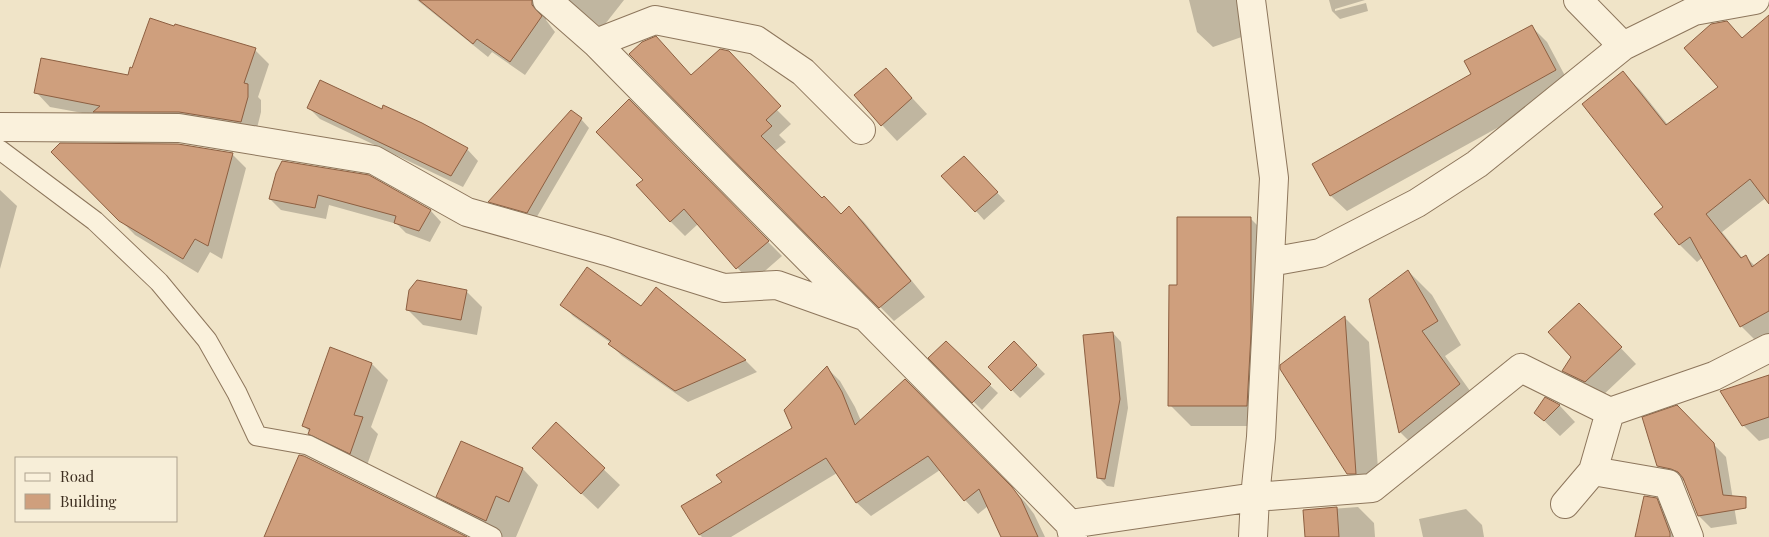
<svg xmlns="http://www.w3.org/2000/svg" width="1769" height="537" font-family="'Playfair Display',serif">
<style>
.shadow{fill:#0003}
.building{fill:#cf9f7d;stroke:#8d5f41}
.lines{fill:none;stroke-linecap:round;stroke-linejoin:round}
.lane-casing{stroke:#8d765c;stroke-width:21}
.street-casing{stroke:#8d765c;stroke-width:30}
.lane{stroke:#faf1dc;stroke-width:19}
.street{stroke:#faf1dc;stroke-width:28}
</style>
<rect width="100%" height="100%" fill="#f0e4c8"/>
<path class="shadow" d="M417,0H556L546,11V20L555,32L525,75L492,52L488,57Z
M568,0H624L602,28Z
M1189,0H1244L1253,33L1213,47L1197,32Z
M1329,0H1365L1335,9V11L1366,3L1368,11L1340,19L1332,11Z
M1727,22L1743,39L1769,43V199L1767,197L1722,232L1743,259L1746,257L1755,266L1769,256V337L1758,343L1741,326L1703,257L1697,262L1680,245L1656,214L1665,208L1623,73L1640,90L1668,125L1720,88Z
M1531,26L1547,42L1571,87L1347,211L1331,196L1313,165L1473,75Z
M255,50L269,64L258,97L261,100V112L255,136L99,116L50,107L36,92L129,77Z
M631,54L777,110L791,124L779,135L786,142L775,151L822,199L841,215L849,207L864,222L925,297L894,321Z
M901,86L927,114L897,141L882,125Z
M629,101L782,256L751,283L698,224L685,236L670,221L645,180Z
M308,107L382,111L467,149L478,161L463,187L320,119Z
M581,119L589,128L535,220L498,210L490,202Z
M53,152L232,154L246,168L222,259L210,252L198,273L135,235Z
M972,166L1005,201L984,220L976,211Z
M368,176L431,211L441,222L430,242L406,233L397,224L329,205L326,219L281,210L270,199Z
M0,190L17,206L0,269Z
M1250,218L1271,239L1267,426H1191L1170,405L1178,286Z
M1408,271L1432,295L1461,345L1445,356L1483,409L1424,456L1400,432Z
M656,289L746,361L757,372L688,402L622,356L610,344L611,343L573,316L562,304L641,308Z
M466,291L482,307L477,335L423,325L407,309Z
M1345,318L1369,342L1380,497L1373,498L1348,473L1281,365Z
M1595,321L1636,364L1601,397L1580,387L1564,371Z
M1113,333L1121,342L1128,408L1114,487L1107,486L1099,478Z
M946,343L998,393L982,410L930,358Z
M1014,343L1045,374L1020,398L989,367Z
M372,364L388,380L371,427L378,434L366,468L326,449L304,426Z
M827,368L840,381L855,407L861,421L905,381L1025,502L1034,514L1045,537H1002L988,506L978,514L965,500L940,470L871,516L857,503L837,473L731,537H702L700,535L724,482L793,429Z
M1769,376V438L1759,441L1743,425Z
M1545,399L1560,406L1575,422L1560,436L1536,413Z
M1677,407L1726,457L1737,524L1711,528L1699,516L1685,481L1671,478L1659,466Z
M556,424L620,485L598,509L549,463Z
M462,442L523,469L538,485L516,537H503L454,512L438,496Z
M1656,499L1665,508L1676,537H1636Z
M1358,507L1374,523L1375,537H1306L1304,511Z
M1466,509L1482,525L1484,537H1423L1419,519Z"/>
<path class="building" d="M419,0H532V5L542,16L510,62L477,39L473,44Z
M1769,15V204L1750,179L1706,214L1741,258L1746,255L1752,267L1769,254V311L1740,327L1690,237L1679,245L1654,214L1663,207L1582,104L1623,71L1666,125L1718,87L1684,48L1711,24L1727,21L1742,38Z
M150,18L174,26L175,24L256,48L244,83L248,84V97L241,122L179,112H93L100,106L34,93L41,58L128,75L130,67L132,68Z
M1532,25L1556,70L1330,196L1312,164L1471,74L1464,61Z
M656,36L691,75L720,49L729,51L781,106L766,120L772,126L761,136L822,198L824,196L841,214L849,206L911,281L879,308L629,54L642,42Z
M886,68L912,98L881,126L854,95Z
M320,80L382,109L383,105L422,123L468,148L451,176L307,108Z
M629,99L769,241L736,269L684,209L670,222L636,185L643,180L596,132Z
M571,110L582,118L527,213L488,202Z
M60,143L178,144L233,153L208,246L195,239L183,259L119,221L51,152Z
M964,156L998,192L975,212L941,176Z
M282,161L369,175L431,210L419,231L394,223L396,216L318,195L315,208L269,199L276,173Z
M1177,217H1251V334L1247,406H1168L1169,285H1177Z
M587,267L641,306L656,287L746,360L675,391L608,344L611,341L560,305Z
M1408,270L1438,321L1422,331L1460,384L1399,433L1369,299Z
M417,280L467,290L461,320L406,310L409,290Z
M1579,303L1622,347L1585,382L1562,371L1571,357L1548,332Z
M1345,316L1356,474H1347L1280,369V365Z
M1113,332L1120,399L1105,479L1097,478L1083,335Z
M946,341L991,384L972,403L928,358Z
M1014,341L1037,365L1011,391L988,367Z
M330,347L372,363L354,415L363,417L350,454L308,434L310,429L302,426Z
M827,366L842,392L855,425L905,379L1012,487L1021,499L1038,537H1001L979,489L964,501L928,456L856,503L826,458L699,535L681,506L722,482L716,475L792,428L784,410Z
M1769,375V417L1742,426L1720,391Z
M1545,397L1560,405L1544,421L1534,413Z
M1677,405L1714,443L1723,495L1746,497V508L1698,516L1683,478L1678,472L1671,469L1657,466L1642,417Z
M556,422L605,468L581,494L532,448Z
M461,441L523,468L509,502L496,496L486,521L436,497Z
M299,455L304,456L467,537H264Z
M1644,496L1657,498L1670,533V537H1635Z
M1337,507L1339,537H1305L1303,510Z"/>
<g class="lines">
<defs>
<path id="lane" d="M0,150L95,221L159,282L207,340L237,393L257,436L308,445L492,537"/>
<path id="street" d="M547,0L596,43L1070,524L1073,537
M1251,0L1274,178L1261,437L1255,497L1253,537
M1578,0L1623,46
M596,43L655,20L756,40L803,72L861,130
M0,127L179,128L374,160L467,212L606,251L724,288L777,285L864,316
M1270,262L1320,253L1417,203L1477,164L1623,46L1694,11L1755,0
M1593,471L1668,484L1689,537
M1565,504L1593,471L1610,412
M1070,524L1255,497L1372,488L1521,368L1610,412L1714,376L1769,348"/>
</defs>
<use href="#lane" class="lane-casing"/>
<use href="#street" class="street-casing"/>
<use href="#lane" class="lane"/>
<use href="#street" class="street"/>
</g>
<rect x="15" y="457" width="162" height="65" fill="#f7eed8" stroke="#ada18e"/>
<rect x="25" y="473" width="25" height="8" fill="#faf1dc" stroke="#ada18e"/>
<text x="60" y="482" font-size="15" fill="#3d2e20">Road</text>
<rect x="25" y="494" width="25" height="15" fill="#cf9f7d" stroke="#ada18e"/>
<text x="60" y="507" font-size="15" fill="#3d2e20">Building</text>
</svg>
